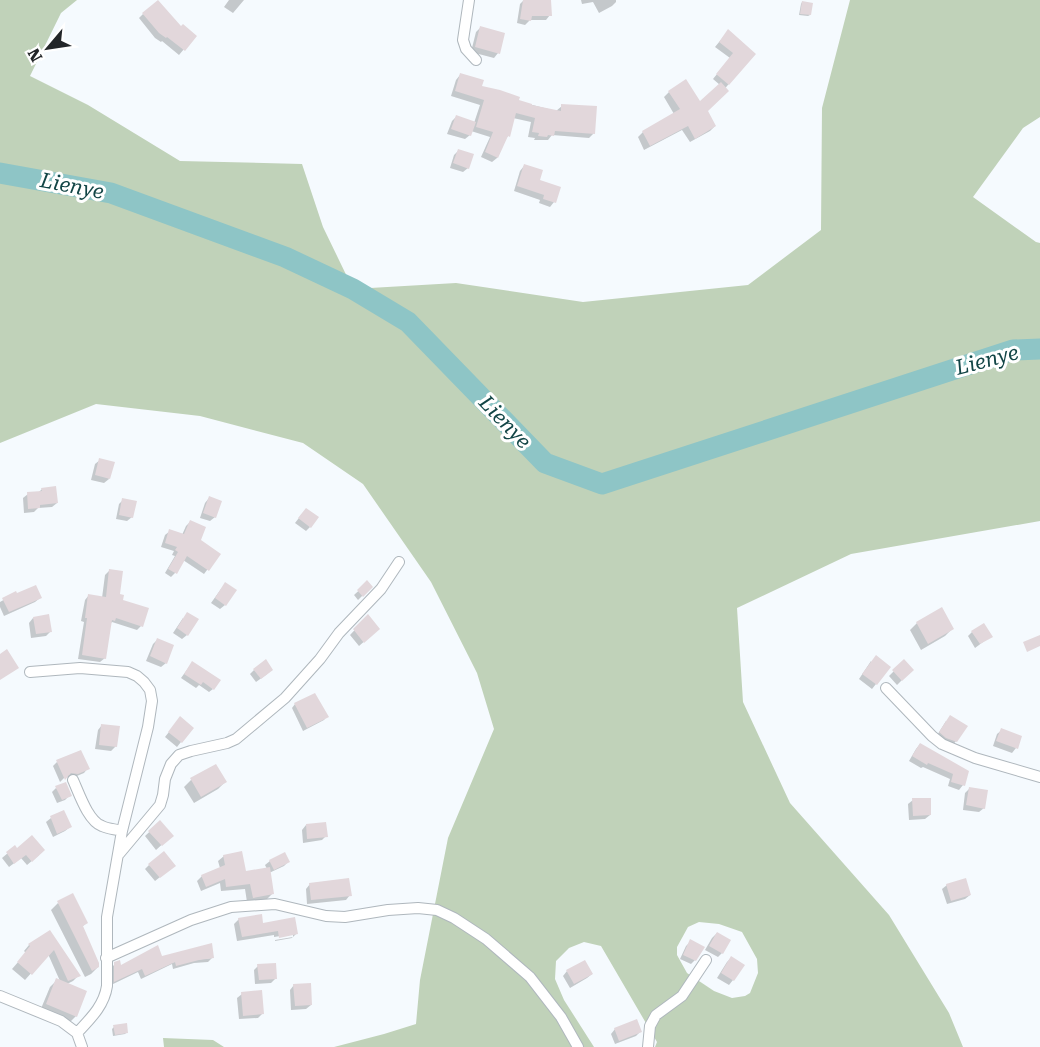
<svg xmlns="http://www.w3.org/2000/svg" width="1040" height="1047" font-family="'Roboto Serif',serif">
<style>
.green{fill:#c0d2b9;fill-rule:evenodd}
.shadow{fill:#0003}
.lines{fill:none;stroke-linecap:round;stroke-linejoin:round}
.river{stroke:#8ec5c6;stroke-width:21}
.building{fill:#e2d7db}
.minor-casing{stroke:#afb7bd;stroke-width:12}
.minor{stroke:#fff;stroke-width:10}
.labels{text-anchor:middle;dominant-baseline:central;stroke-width:6;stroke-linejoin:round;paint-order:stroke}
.water-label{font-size:21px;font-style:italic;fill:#124546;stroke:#fff}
</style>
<rect width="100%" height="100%" fill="#f5fafe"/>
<path class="green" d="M0,0H77L61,13L30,76L88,105L180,161L302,164L323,227L353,289L456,283L583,302L748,285L821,230L822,108L850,0H1040V117L1023,128L973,197L1036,242L1040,243V521L851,554L737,608L743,702L790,803L889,915L949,1013L963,1047H655L657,1042L601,946L584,942L569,948L556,961L555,979L564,1000L594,1047H334L384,1034L416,1024L420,980L448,838L494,729L477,673L431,582L363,484L303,443L200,416L96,404L0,443ZM699,922L719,924L742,932L757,959L758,973L750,993L745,996L732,998L714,991L687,973L677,955V947L688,927Z
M163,1038L213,1040L224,1047H164Z"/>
<path class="shadow" d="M229,0H244L233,13L224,7Z
M524,0H550V15L546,20H530L525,25L517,23L520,4Z
M581,0H616V2L612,6L599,13L593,2L582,4Z
M802,2L810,15L808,16L799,15L801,4Z
M143,14L195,36L179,55L162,41L161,42L155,38L139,18Z
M481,27L498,53L494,58L471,52L476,32Z
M724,36L754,54L706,111L715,126L710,131L690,142L682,130L644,150L638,137L643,132L674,114L664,97L669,92L685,82L700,103L720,85L713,79L730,58L715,47Z
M460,75L480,88L517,101L556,111L562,106L594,133L589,138L552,135L548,140H534L535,138L528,137L531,122L513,118L508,136L505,139L497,158L492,162L481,157L490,137L471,131L470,135L465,139L447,134L452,121L456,117L474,123L480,105L451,96L456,80Z
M459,150L468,168L463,172L450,168L454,155Z
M524,166L538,181L559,188L554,202L550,207L539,203L540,200L514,191L520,171Z
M100,460L109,479L104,483L91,480L95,464Z
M42,489L57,503L52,507L38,508L34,512L24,513L23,498L28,494L38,493Z
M209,498L215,517L210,521L200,518L205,503Z
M123,500L132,517L127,521L116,519L119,504Z
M302,514L310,527L306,531L295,523Z
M190,522L199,540L219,554L204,574L183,560L175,573L171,577L165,573L175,556L172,555L174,551L161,547L165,535L170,531L182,535L186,526Z
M109,571L121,601L141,626L137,630L112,622L110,624L105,658L100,662L78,659L84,622L81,621L85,600L89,595L102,598L105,575Z
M367,583L371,587L358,600L354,595Z
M221,589L225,605L220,609L211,603Z
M16,593L17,595L40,598L35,602L4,616L0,607V602Z
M368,616L374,633L359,646L350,635Z
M33,618L51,631L46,636L31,638L29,623Z
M183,618L187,635L182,639L173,633Z
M917,623L952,629L945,636L921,650L910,630Z
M972,632L991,636L975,648L968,636Z
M158,639L166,663L161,667L146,661L153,644Z
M871,661L876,684L872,689L859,679Z
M904,661L912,670L897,685L889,676Z
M189,667L213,689L209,692L199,685L196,688L181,678Z
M254,670L267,674L256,682L250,674Z
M295,704L327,716L324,720L303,731L292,708Z
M946,721L956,741L952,746L936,737Z
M176,723L192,728L177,747L165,737Z
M102,725L116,746L111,751L95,749L98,730Z
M1002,730L1021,737L1016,748L1012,753L993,746L997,734Z
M920,744L967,772L963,785L959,790L948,786L950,779L923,767L921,768L909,761L916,749Z
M57,762L88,768L84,773L72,778L65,777L60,782L53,766Z
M191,780L225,782L218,789L194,803L184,787Z
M56,788L70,795L65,800L57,803L52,792Z
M970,788L984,808L979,812L963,810L965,793Z
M913,800L930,815L925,819L909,820L908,804Z
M51,818L70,827L65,831L53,837L46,822Z
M160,822L167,840L156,850L145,836Z
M306,825L326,836L322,840L303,843L302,830Z
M15,847L17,850L39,855L27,865L21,858L9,867L2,858Z
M224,856L245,873L267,869L265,865L270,861L288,862L284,866L269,873L273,893L267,899L247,902L245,889L221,891L220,883L201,891L197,881L202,876L220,868L218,861Z
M149,865L169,870L155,881L145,869Z
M310,884L350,895L346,900L307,904L306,889Z
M947,885L970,895L965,899L947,904L942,889Z
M58,903L86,923L82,927L98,967L91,974L85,977L51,910Z
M239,919L262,924L296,934L292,938L275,941V940L293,937V934L274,937V935L237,941L234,924Z
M49,932L79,975L73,981L67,984L76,1016L69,1023L40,1011L50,987L57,980L60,981L48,954L25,980L12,969L26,953L24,951L29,945Z
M717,933L722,953L718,957L705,950L712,938Z
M691,941L695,960L691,964L680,959L686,946Z
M212,958L208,962L194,963L173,969L172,964L141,979L138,972L111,985V968L115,964L120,968Z
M731,958L733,980L729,985L717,978L727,962Z
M258,966L276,978L271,983L255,984L254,970Z
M567,971L592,974L587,978L570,988L563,976Z
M294,985L311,1005L306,1009L291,1010L290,990Z
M242,994L263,1013L258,1018L239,1019L237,998Z
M114,1027L126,1033L125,1034L113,1036L112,1029Z
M615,1029L640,1032L636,1036L615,1044L611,1034Z"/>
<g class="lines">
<path class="river" d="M0,173L111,193L285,257L353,289L408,322L545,463L602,484L1013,350L1040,349"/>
</g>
<path class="building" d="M158,0L181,26L183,24L197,36L185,51L167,37L166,38L159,33L142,13Z
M523,0H551L552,16H532L531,21L520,19Z
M802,1L813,3L811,15L800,14Z
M480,26L505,33L500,54L475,47Z
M728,29L756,54L729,85L716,74L733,53L719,42Z
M460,73L484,80L482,86L500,90L520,97L519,100L532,104V105L561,111V104L597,106L595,134L555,131L554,136L548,135L547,137L538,136L539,133L532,132L535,118L516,113L510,137L508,136L498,158L485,152L493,132L476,127L484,100L455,91Z
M686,79L700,101L721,82L729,91L708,111L716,126L695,139L688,126L650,146L642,131L680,109L668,91Z
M456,115L476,122L471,136L451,129Z
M458,149L474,154L469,169L453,163Z
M524,164L543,170L540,180L561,187L556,203L543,199L544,195L517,186Z
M99,458L115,462L110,479L95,475Z
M56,486L58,503L40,505V508L28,509L27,492L42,491L41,488Z
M209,496L222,501L216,518L203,513Z
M122,498L137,501L133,518L119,515Z
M306,508L319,517L311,528L298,518Z
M190,520L206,527L201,540L221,554L209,571L187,556L177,574L168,569L178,552L175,550L177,547L165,543L169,529L184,534Z
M109,569L123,571L120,594L124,595L123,600L149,608L143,627L116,618L115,621L112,620L106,659L82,655L87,618H85L88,594L106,597Z
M367,580L373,587L363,597L357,590Z
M225,582L237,590L226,606L215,598Z
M36,585L42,598L9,612L2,598L16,591L17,593Z
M942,607L954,629L928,644L916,622Z
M187,612L199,619L188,636L177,628Z
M49,614L52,632L36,634L33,617Z
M368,614L380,629L364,643L353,629Z
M984,623L993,637L980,644L971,631Z
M1040,635V646L1027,652L1023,642Z
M157,638L174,645L167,664L150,656Z
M7,649L19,668L0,680V654Z
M876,655L891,667L877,685L862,674Z
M266,659L273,670L261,679L253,669Z
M904,659L914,670L902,681L892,670Z
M192,661L221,680L214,690L203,682L201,685L184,674Z
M315,693L329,717L307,728L294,703Z
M950,715L968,726L957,742L946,738L939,732Z
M180,716L194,728L182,743L168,732Z
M101,724L120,726L117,747L99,745Z
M1001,728L1022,736L1018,749L996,741Z
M920,743L969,771L965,786L951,782L953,774L928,763L927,765L912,756Z
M81,750L90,769L78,774L71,773L65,780L56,760Z
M216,764L227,782L201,797L190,778Z
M66,782L72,796L62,800L55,786Z
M969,787L988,790L985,809L966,805Z
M912,798H931V815L913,816Z
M64,810L72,827L57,834L50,816Z
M160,820L174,836L162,846L148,831Z
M326,822L328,837L307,839L306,824Z
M32,835L45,850L32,862L26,855L14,864L6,852L15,845L17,848Z
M164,851L176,866L160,878L148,864Z
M242,851L246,871L270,867L274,894L253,898L250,884L226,887L225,879L206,887L201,875L225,865L223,855Z
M285,852L290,862L274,870L269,860Z
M349,878L352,896L311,900L309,883Z
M966,878L971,895L951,901L946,884Z
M73,893L88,923L83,926L99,963V967L92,971L57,901Z
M262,914L263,923L295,917L298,934L279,938L278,931L242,937L238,918Z
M50,930L52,933L81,976L68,981L54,950L32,975L17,962L30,946L28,944Z
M717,932L731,940L723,954L709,946Z
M690,939L705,947L696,961L683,955Z
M212,943L214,958L199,960L176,966L175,962L145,976L142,969L114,982V962L120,960L121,965L158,945L162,956Z
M731,956L745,965L734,981L721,973Z
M585,960L593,974L574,984L566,970Z
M276,963L277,979L259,980L257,964Z
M56,978L87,991L77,1017L46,1004Z
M311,983L312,1005L295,1006L293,984Z
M262,990L264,1014L243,1016L241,992Z
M637,1019L642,1032L619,1041L614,1028Z
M127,1023L128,1033L115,1035L113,1025Z"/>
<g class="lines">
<defs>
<path id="minor" d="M469,0L463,40L466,49L476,60
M30,672L80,668L128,672L137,676L144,682L150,690L152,701L148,727L122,831L107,917V986C104,1006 90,1019 77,1033
M886,688L932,736L942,744L975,758L1040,777
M73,780C79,793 88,821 102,826C108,829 115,829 122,831
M119,854L160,805L163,795L165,779L171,764L179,755L191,751L227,743L236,739L285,698L320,659L339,633L381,589L399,562
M106,958L191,920L231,907L275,904L326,916L345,917L388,910L418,908L437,910L454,918L486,939L530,977L561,1017L578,1047
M0,996L61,1021L77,1033L82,1047
M648,1047L650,1026L656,1015L682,996L706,960"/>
</defs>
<use href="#minor" class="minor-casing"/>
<use href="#minor" class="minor"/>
</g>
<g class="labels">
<g class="water-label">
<text transform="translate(72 186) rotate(11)">Lienye</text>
<text transform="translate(987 360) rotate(-15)">Lienye</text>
<text transform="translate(505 422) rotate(46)">Lienye</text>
</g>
</g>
<g transform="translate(48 48) rotate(241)" stroke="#ffffff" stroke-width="4.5" paint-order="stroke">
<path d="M0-4.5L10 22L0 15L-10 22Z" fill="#232629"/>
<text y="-9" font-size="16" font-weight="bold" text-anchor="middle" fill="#232629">N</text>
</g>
</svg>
